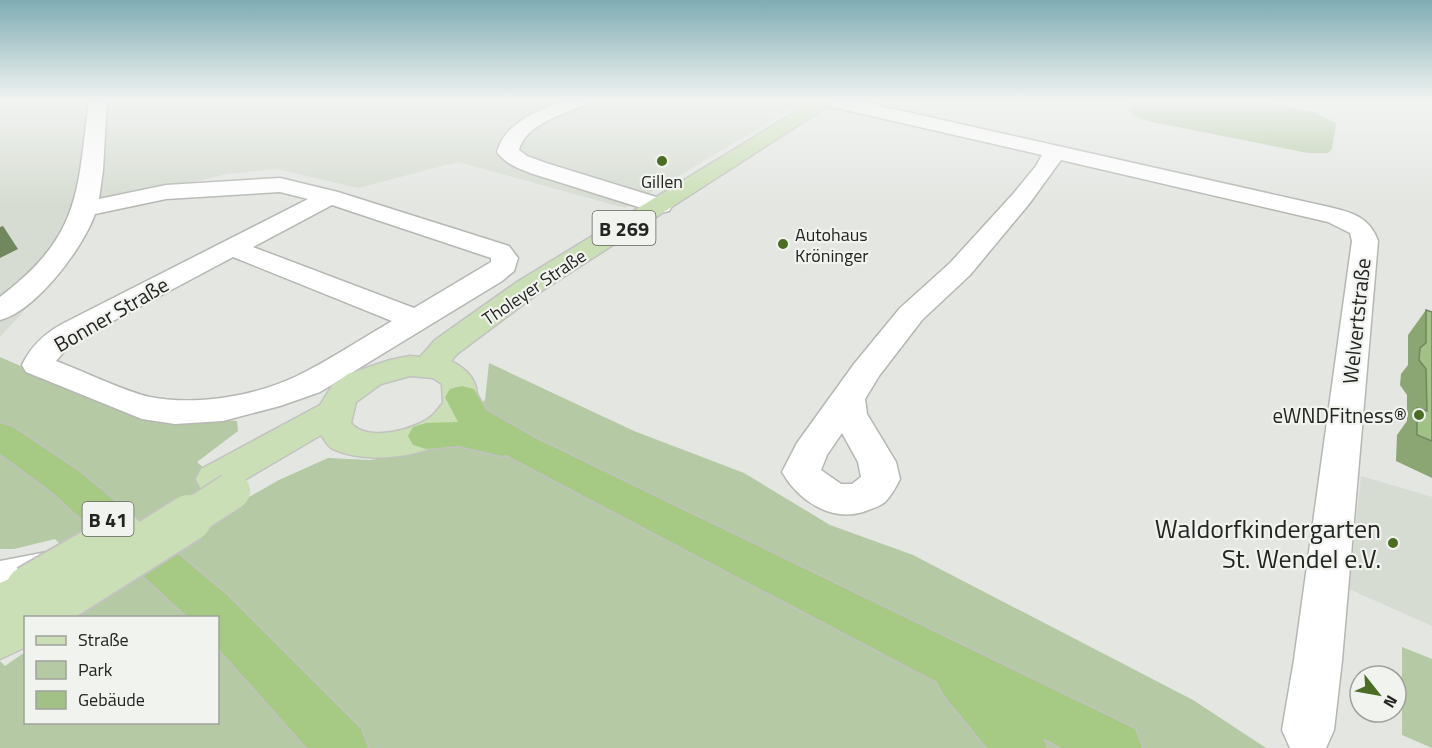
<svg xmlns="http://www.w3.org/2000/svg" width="1432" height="748" font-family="'Titillium Web',sans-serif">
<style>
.built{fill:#d6dcd1}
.green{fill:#b5c9a4}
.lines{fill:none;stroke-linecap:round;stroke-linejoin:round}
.minor-casing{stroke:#b5b7b3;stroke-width:3}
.major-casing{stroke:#c2c2c1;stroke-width:3}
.highway-casing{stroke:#c2c2c1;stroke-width:3}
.minor{fill:#fff;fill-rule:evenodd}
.major{fill:#cadfb5;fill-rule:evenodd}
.highway{fill:#a6c984;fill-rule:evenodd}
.major-bridge-far1-casing{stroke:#c2c2c1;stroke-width:39;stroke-linecap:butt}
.major-bridge-casing{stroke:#c2c2c1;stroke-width:50;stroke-linecap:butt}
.major-bridge-far1{stroke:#cadfb5;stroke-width:36}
.major-bridge{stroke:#cadfb5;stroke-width:46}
.wall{fill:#8ba673}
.shaded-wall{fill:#71875e}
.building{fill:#a2c186;stroke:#71875e;stroke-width:1.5}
.poi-dot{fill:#4a6c23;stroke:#f1f3ef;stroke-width:2}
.labels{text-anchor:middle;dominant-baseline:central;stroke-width:4.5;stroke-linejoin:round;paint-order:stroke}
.far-poi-label{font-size:18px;fill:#242523;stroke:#f1f3ef}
.far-street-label{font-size:18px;fill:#242523;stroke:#f1f3ef}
.shield{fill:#f1f3ef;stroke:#626360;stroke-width:1.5}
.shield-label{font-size:20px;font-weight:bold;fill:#242523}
.street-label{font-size:21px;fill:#242523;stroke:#f1f3ef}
.poi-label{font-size:21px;fill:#242523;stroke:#f1f3ef;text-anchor:end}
.near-poi-label{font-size:26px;fill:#242523;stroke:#f1f3ef;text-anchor:end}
</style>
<rect width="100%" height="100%" fill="#e3e6e1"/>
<path class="built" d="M0,100H806L625,208L458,162L358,188L277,169L227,174L94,205L88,225L74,256L0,337Z
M1361,476L1432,497V626L1349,589Z"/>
<path class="green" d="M1135,100H1248L1314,112L1336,123L1332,149L1328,153H1308L1147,121L1134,116L1128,111Z
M0,357L128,413L237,421L238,431L197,462L242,501L279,480L328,458L370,460L408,454L459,427L485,400L489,363L634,431L744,473L830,525L913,555L1193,700L1266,748H0V661L5,666L25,652L26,722H218V618L76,617L110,595L55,539L14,549H0Z
M1402,647L1432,659V748L1402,735Z"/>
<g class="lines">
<defs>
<path id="minor" d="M89,100H107L103,170L99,199L166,185L280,178L338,192L509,246L518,258L514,271L502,281L320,392L280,406L223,421L175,424L142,419L26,372L22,365C31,346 44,334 62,324L308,199L280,192L166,199L95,214C83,248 36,311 0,320V297C81,235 77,194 89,100ZM332,205L491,258V262L414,308L253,247ZM233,257L392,321C361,339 330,360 297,376C255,396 196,406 150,397C123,391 83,371 56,361L67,348L83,337Z
M564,100H589L587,104C565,114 525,124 519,150L527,156L546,163L669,201L672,206L669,211L660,213L651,211L530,173C517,168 506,164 497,152C505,122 538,111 564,100Z
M819,100H854L1329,207C1351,212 1370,217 1378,241L1342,660L1334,730L1326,748H1290L1282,730L1294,660L1352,241L1350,233L1328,222L1061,160L1029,204L970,275L922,320L879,376L865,399L867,414L896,462L900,479C896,487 891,496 885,502C879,507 870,509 863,512C830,522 798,500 782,472L797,443L854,364L900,308L950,263L1013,194L1036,166L1042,155L828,106L821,104ZM842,433L858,462L861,477L852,484H841L821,470L827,455Z
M52,551L67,556L74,569L67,582L0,597V561Z"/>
<path id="major" d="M815,100H837L537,294L457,354L451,361C484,377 484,406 459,431C432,458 366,465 333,449C328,447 325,440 321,435L229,489L215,493L201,489L196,479L201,469L320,405L332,386L348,374L390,360L410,356L420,357L435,340L517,282ZM410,376L433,378L442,384L443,403C440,406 437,411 434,414C417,430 367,443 351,423L356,402L381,384Z
M29,570L45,576L51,589L45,602L39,606L42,607L47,618H26V647L0,659V583Z"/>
<path id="highway" d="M462,386L474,389L486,410L535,438L1135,729L1142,748H1062L1043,738L1047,748H987L943,694L937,682L506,455L502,456L459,446L426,449L413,445L408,436L413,427L426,423L458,422L445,397L450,389Z
M0,423L13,427L80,472L227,595L361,729L368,748H307L218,648V618H189L52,492L0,454Z"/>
</defs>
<use href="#minor" class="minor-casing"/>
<use href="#major" class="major-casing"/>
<use href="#highway" class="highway-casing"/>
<use href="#minor" class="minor"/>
<use href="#major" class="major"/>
<use href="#highway" class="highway"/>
<defs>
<path id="major-bridge-far1" d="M187,520L232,491"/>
<path id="major-bridge" d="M29,589L121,536
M43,610L189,518"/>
</defs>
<use href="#major-bridge-far1" class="major-bridge-far1-casing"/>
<use href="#major-bridge" class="major-bridge-casing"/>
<use href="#major-bridge-far1" class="major-bridge-far1"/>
<use href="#major-bridge" class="major-bridge"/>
</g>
<path class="wall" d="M1426,310L1432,312V478L1396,461L1397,435L1407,421V395L1400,385L1401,374L1408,365V335Z"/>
<path class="shaded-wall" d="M3,226L18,249L0,258V227Z"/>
<path class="building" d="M1426,310L1432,312V441L1417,435V408L1427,411L1426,369L1419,360L1420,348L1426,343Z"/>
<linearGradient id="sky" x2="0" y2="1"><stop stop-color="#7facb4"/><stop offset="0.49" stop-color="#f2f4f2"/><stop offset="1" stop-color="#f2f4f2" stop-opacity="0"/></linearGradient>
<rect width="1432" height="205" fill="url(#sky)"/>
<g class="poi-dot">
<circle cx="662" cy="161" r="6"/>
<circle cx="783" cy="244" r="6"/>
<circle cx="1419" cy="415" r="6"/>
<circle cx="1393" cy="543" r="6"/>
</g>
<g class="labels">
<g class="far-poi-label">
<text x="662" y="181">Gillen</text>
<text x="795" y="234" text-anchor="start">Autohaus<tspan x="795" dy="21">Kröninger</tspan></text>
</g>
<g class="far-street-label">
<text transform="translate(534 287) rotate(-34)">Tholeyer Straße</text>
</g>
<g class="shield">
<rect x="592.5" y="211" width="63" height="34" rx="4.5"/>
<rect x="82.5" y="502" width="51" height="34" rx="4.5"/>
</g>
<g class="shield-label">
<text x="624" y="228">B 269</text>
<text x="108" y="519">B 41</text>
</g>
<g class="street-label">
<text transform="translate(111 314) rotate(-30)">Bonner Straße</text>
<text transform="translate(1356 321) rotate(-84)">Welvertstraße</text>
</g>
<g class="poi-label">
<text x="1407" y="415">eWNDFitness®</text>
</g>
<g class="near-poi-label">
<text x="1381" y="528">Waldorfkindergarten<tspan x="1381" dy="30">St. Wendel e.V.</tspan></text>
</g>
</g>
<rect x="24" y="616" width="195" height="108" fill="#f1f3ef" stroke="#9fa19d" stroke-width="1.5"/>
<rect x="36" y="636" width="30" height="9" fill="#cadfb5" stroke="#9fa19d" stroke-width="1.5"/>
<text x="78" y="646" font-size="18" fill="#242523">Straße</text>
<rect x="36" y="661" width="30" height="18" fill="#b5c9a4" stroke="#9fa19d" stroke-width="1.5"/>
<text x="78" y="676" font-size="18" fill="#242523">Park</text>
<rect x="36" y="691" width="30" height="18" fill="#a2c186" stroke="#9fa19d" stroke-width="1.5"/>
<text x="78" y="706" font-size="18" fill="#242523">Gebäude</text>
<g transform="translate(1378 694) rotate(121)"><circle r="28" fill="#f1f3ef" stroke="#9fa19d" stroke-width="1.5"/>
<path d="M0-4.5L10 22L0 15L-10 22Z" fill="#4a6c23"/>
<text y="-9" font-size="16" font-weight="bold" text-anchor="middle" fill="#242523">N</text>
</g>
</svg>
